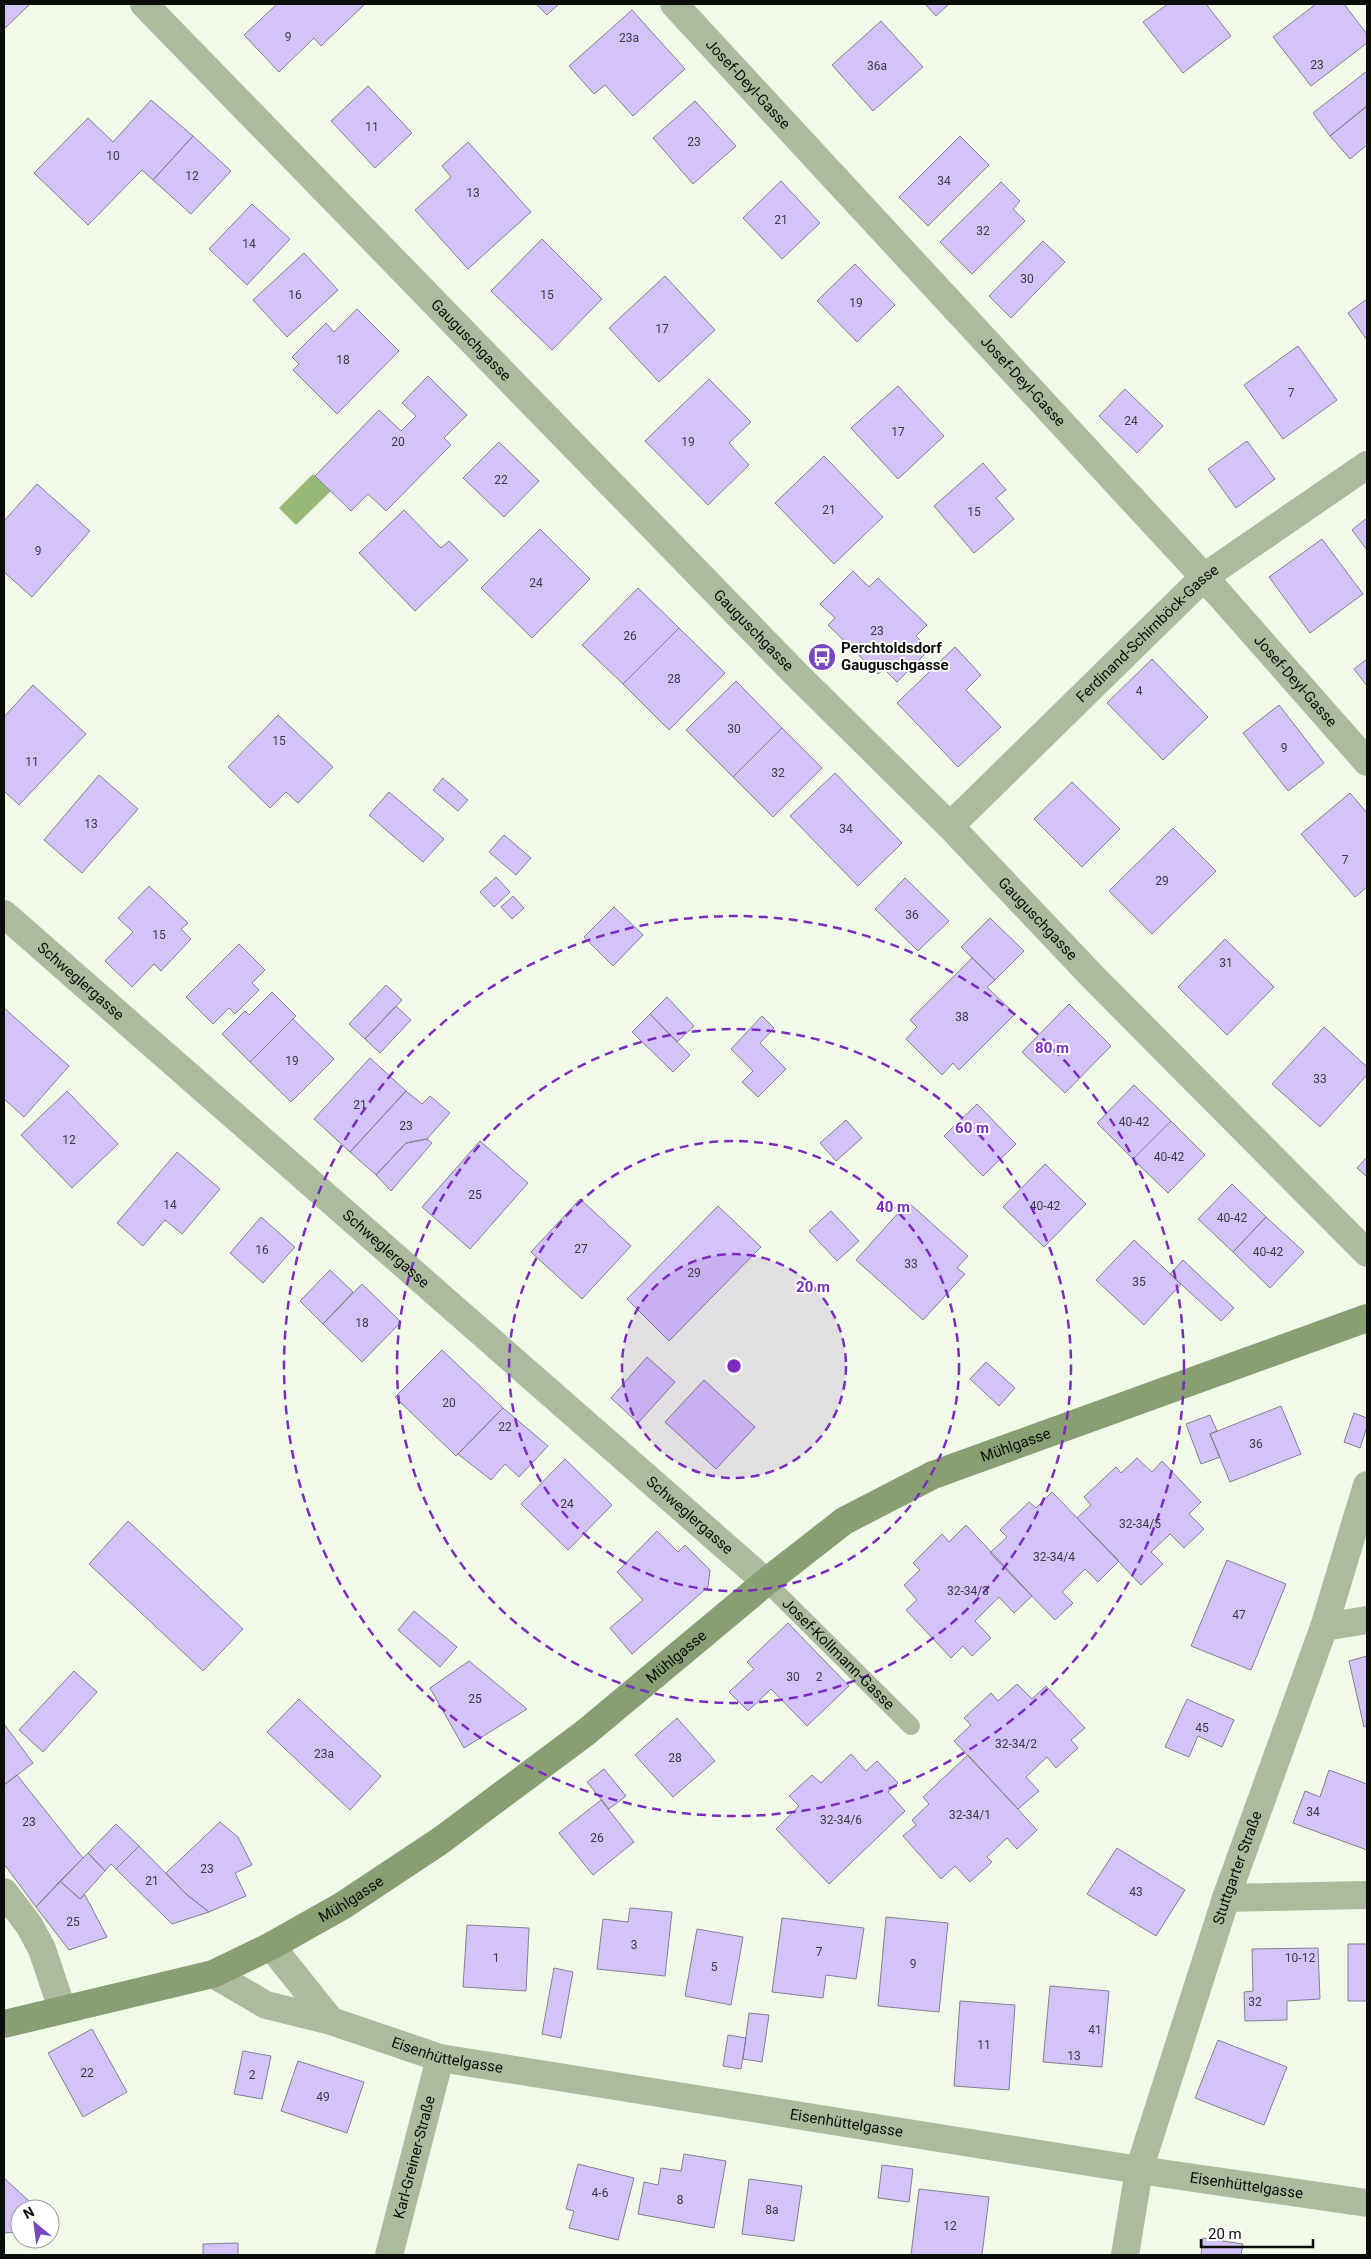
<svg xmlns="http://www.w3.org/2000/svg" width="1371" height="2259" font-family="Roboto,sans-serif">
<style>
.water{fill:#98b877}
.building{fill:#d3c3f9;stroke:#84808f}
.lines{fill:none;stroke-linecap:round;stroke-linejoin:round}
.lane{stroke:#acbb9e;stroke-width:18}
.street{stroke:#acbb9e;stroke-width:28}
.secondary{stroke:#889e73;stroke-width:28}
.ring{fill:none;stroke:#7b2cbf;stroke-width:2.5;stroke-dasharray:9 6}
.labels{text-anchor:middle;dominant-baseline:central;stroke-width:4;stroke-linejoin:round;paint-order:stroke}
.number-label{font-size:12px;fill:#3c3a44}
.street-label{font-size:15px;fill:#0a0d08;stroke:#fff}
.poi-label{font-size:15px;font-weight:bold;fill:#0a0d08;stroke:#fff;text-anchor:start}
.centre{fill:#7b2cbf;stroke:#fff;stroke-width:2.5}
.ring-label{font-size:15px;text-anchor:middle;font-weight:bold;fill:#7b2cbf;stroke:#fff;stroke-width:4;stroke-linejoin:round;paint-order:stroke}
</style>
<rect width="100%" height="100%" fill="#f1f9e9"/>
<path class="water" d="M313,474L331,491L296,525L279,508Z"/>
<path class="building" d="M4,4H30L4,29Z
M277,4H365L321,46L314,38L279,72L244,35Z
M536,4H559L547,15Z
M925,4H949L936,16Z
M1168,4H1206L1231,36L1183,73L1143,22Z
M1316,4H1344L1367,34V43L1311,86L1273,37Z
M632,10L685,69L633,116L605,85L594,94L569,66Z
M881,21L923,67L873,111L832,65Z
M1367,71V106L1330,136L1313,113Z
M368,86L412,133L375,168L331,121Z
M151,100L193,136L153,180L142,170L88,225L34,173L88,118L113,142Z
M695,101L736,146L693,184L653,138Z
M1367,106V145L1350,159L1330,136Z
M193,136L231,171L191,214L153,180Z
M960,136L989,165L928,226L899,197Z
M468,142L531,212L468,269L415,210L451,177L442,166Z
M781,181L820,223L782,259L743,218Z
M1001,182L1020,201L1013,209L1025,221L972,274L940,242Z
M252,204L290,239L247,285L209,249Z
M542,239L602,299L552,350L491,291Z
M1043,241L1065,262L1011,318L989,296Z
M304,253L338,290L287,337L253,300Z
M855,264L895,305L857,342L817,301Z
M665,276L715,330L659,382L609,328Z
M1367,299V340L1348,313Z
M357,309L399,351L337,414L293,370L299,364L292,357L326,323L334,332Z
M1298,346L1337,400L1283,439L1244,385Z
M428,376L467,415L444,438L451,445L386,511L368,494L351,511L315,476L379,410L401,431L416,416L402,403Z
M709,379L751,422L729,443L749,465L708,505L645,441Z
M898,386L944,436L898,479L851,428Z
M1125,389L1163,426L1137,453L1099,416Z
M1247,441L1275,479L1236,508L1208,469Z
M499,442L539,481L504,517L463,478Z
M824,456L883,517L834,564L775,503Z
M983,463L1006,490L996,498L1014,519L974,553L934,506Z
M37,484L90,531L32,597L4,572V521Z
M404,510L441,548L449,541L468,560L415,611L359,553Z
M1367,518V550L1352,530Z
M540,529L590,579L532,638L481,588Z
M1322,539L1363,594L1310,633L1269,577Z
M853,571L869,587L878,578L927,625L916,636L929,650L897,682L884,669L878,674L828,625L835,618L820,604Z
M638,588L679,628L623,684L582,645Z
M679,628L725,673L669,730L623,684Z
M955,647L981,675L966,690L1001,727L958,767L897,703Z
M1152,659L1208,717L1163,760L1107,703Z
M1367,659V686L1354,669Z
M736,681L782,728L733,777L686,730Z
M33,685L86,734L19,805L4,791V717Z
M1279,705L1324,763L1288,791L1243,733Z
M278,715L333,767L298,803L286,792L270,808L228,767Z
M782,728L822,768L773,817L733,777Z
M835,773L902,843L858,886L790,816Z
M99,775L138,809L82,873L44,840Z
M443,778L468,800L458,811L433,790Z
M1072,782L1120,829L1082,867L1034,819Z
M389,792L444,839L423,862L369,815Z
M1350,793L1367,813V887L1355,897L1301,834Z
M1173,828L1216,871L1152,934L1109,891Z
M504,835L531,858L516,875L489,852Z
M496,877L510,892L494,907L480,892Z
M905,878L949,921L918,951L875,909Z
M149,886L188,923L181,929L191,939L161,971L154,964L132,987L105,961L133,932L118,918Z
M513,896L524,908L512,919L501,907Z
M614,907L643,935L613,966L584,937Z
M990,918L1024,951L995,980L961,947Z
M1225,939L1274,987L1227,1035L1178,987Z
M239,944L265,970L252,983L259,990L235,1014L229,1008L213,1024L186,997Z
M972,958L995,980L987,987L1015,1014L959,1070L953,1063L942,1075L906,1039L917,1027L910,1020Z
M386,985L402,1000L365,1039L349,1024Z
M272,992L296,1016L250,1062L222,1034L245,1011L249,1015Z
M667,997L694,1026L677,1042L650,1014Z
M1069,1004L1111,1046L1065,1093L1022,1052Z
M396,1006L411,1020L380,1053L365,1039Z
M4,1008L69,1066L24,1117L4,1099Z
M650,1014L690,1055L673,1072L632,1032Z
M762,1016L774,1028L760,1043L786,1069L758,1097L742,1082L753,1071L731,1049Z
M293,1019L334,1059L291,1102L250,1062Z
M1324,1027L1367,1067V1075L1320,1127L1272,1084Z
M370,1058L406,1091L350,1152L314,1119Z
M1134,1085L1171,1121L1133,1159L1097,1123Z
M67,1091L118,1144L72,1188L21,1135Z
M406,1091L422,1104L430,1096L450,1113L427,1139L406,1143L376,1175L350,1152Z
M977,1104L1016,1144L983,1176L944,1136Z
M846,1120L862,1138L836,1161L820,1143Z
M1171,1121L1205,1155L1168,1193L1133,1159Z
M427,1139L432,1143L391,1191L376,1175L406,1143Z
M480,1141L528,1183L470,1249L422,1207Z
M177,1152L220,1189L182,1234L165,1220L143,1246L117,1223Z
M1367,1157V1177L1357,1168Z
M1045,1164L1086,1204L1044,1247L1003,1207Z
M1232,1184L1266,1217L1233,1252L1198,1219Z
M580,1199L631,1246L582,1299L531,1252Z
M908,1202L968,1256L957,1268L965,1274L923,1320L856,1260Z
M718,1206L761,1247L669,1341L627,1299Z
M831,1211L859,1241L837,1261L809,1231Z
M261,1217L295,1247L263,1283L230,1253Z
M1266,1217L1304,1252L1270,1288L1233,1252Z
M1134,1240L1181,1284L1144,1325L1096,1280Z
M1183,1260L1234,1308L1221,1321L1170,1274Z
M330,1270L353,1292L323,1324L300,1301Z
M362,1284L401,1322L362,1362L323,1324Z
M442,1350L503,1408L456,1456L395,1397Z
M647,1357L675,1382L638,1423L611,1398Z
M986,1362L1015,1388L999,1406L970,1379Z
M704,1380L755,1427L716,1469L665,1422Z
M1281,1406L1301,1454L1230,1482L1210,1434Z
M503,1408L548,1446L519,1477L505,1464L491,1480L458,1454Z
M1354,1413L1367,1418V1427L1360,1448L1344,1442Z
M1210,1415L1217,1431L1210,1434L1220,1457L1201,1464L1186,1424Z
M1137,1458L1152,1472L1162,1461L1201,1502L1189,1514L1204,1529L1184,1548L1170,1534L1151,1552L1163,1564L1141,1585L1077,1518L1091,1505L1084,1497L1116,1467L1121,1473Z
M565,1459L612,1505L568,1550L521,1504Z
M1052,1492L1119,1561L1098,1582L1085,1569L1062,1592L1073,1603L1055,1620L990,1553L1007,1537L1000,1530L1029,1502L1036,1508Z
M128,1521L243,1629L203,1671L89,1564Z
M966,1525L1032,1596L1014,1613L999,1597L975,1621L991,1638L972,1656L963,1646L951,1658L906,1610L917,1600L904,1585L920,1570L913,1563L942,1534L949,1542Z
M657,1531L678,1552L685,1545L710,1570L708,1587L632,1654L610,1628L643,1600L617,1572Z
M1227,1560L1286,1584L1251,1670L1191,1646Z
M414,1611L457,1647L440,1667L398,1630Z
M788,1623L849,1686L807,1726L771,1689L748,1711L729,1692L754,1669L747,1662Z
M1367,1656V1726L1364,1727L1349,1661Z
M469,1661L527,1709L464,1748L430,1688Z
M74,1671L97,1692L43,1752L19,1730Z
M1017,1684L1032,1699L1046,1686L1085,1728L1071,1740L1078,1748L1056,1768L1047,1757L1026,1777L1039,1791L1018,1809L954,1741L971,1725L964,1718L991,1693L998,1701Z
M299,1699L381,1776L350,1810L267,1732Z
M1187,1699L1234,1720L1222,1747L1198,1736L1189,1757L1165,1747Z
M677,1718L715,1761L673,1797L635,1755Z
M4,1724L33,1763L4,1785Z
M851,1754L866,1771L877,1761L898,1783L888,1792L905,1811L829,1884L776,1829L799,1806L789,1796L812,1775L821,1783Z
M968,1755L1037,1830L1017,1849L1007,1838L987,1857L992,1862L970,1882L955,1866L941,1879L903,1836L916,1825L912,1820L929,1804L923,1797Z
M604,1769L626,1796L609,1809L587,1782Z
M1329,1770L1367,1784V1850L1293,1823L1305,1791L1320,1797Z
M17,1775L83,1858L36,1907L4,1864V1785Z
M601,1800L634,1842L593,1875L559,1833Z
M220,1822L238,1837L252,1865L235,1873L246,1896L209,1912L186,1894L166,1873Z
M116,1824L139,1846L116,1869L111,1864L105,1871L88,1853Z
M139,1846L186,1894L209,1912L172,1924L116,1869Z
M1117,1848L1185,1890L1156,1936L1087,1894Z
M88,1853L105,1871L80,1899L60,1881Z
M60,1881L80,1899L85,1895L107,1937L69,1950L36,1907Z
M630,1908L672,1912L665,1976L597,1969L603,1919L628,1922Z
M886,1917L948,1923L939,2012L878,2006Z
M782,1918L864,1928L856,1979L826,1975L823,1998L772,1992Z
M467,1925L529,1928L526,1991L463,1987Z
M697,1929L743,1937L731,2005L685,1996Z
M1348,1944H1367V2001H1348Z
M1318,1948L1320,1999L1287,2001V2020L1245,2021L1244,1992L1253,1991L1252,1949Z
M554,1968L573,1972L561,2038L542,2034Z
M1050,1986L1109,1991L1102,2067L1043,2062Z
M960,2001L1015,2005L1009,2090L954,2086Z
M749,2013L769,2015L762,2062L743,2059Z
M92,2029L127,2092L83,2117L48,2053Z
M728,2035L746,2038L741,2069L723,2066Z
M1218,2040L1287,2067L1264,2125L1195,2098Z
M243,2051L271,2056L262,2099L234,2094Z
M298,2061L364,2082L347,2133L281,2111Z
M684,2154L726,2161L714,2228L638,2214L644,2182L658,2185L661,2168L681,2171Z
M578,2164L634,2178L618,2240L569,2228L574,2211L566,2209Z
M882,2165L913,2169L909,2202L878,2198Z
M4,2178L29,2201L32,2209H20V2232L4,2233Z
M749,2179L802,2186L794,2241L742,2234Z
M919,2189L989,2197L982,2255H911Z
M1203,2238L1243,2244L1241,2255H1201Z
M238,2243V2255H203V2244Z"/>
<g class="lines">
<path class="lane" id="s1" d="M766,1582L911,1726"/>
<g class="street">
<path id="s2" d="M144,4L795,673L950,826L1091,975L1367,1253"/>
<path id="s3" d="M674,4L1204,577L1367,762"/>
<path id="s4" d="M950,826L1204,577L1367,465"/>
<path id="s5" d="M4,914L766,1582"/>
<path d="M1324,1627L1367,1620"/>
<path d="M4,1892L29,1925L42,1949L62,2009"/>
<path d="M1226,1898L1367,1895"/>
<path d="M271,1946L331,2021"/>
<path id="s6" d="M213,1974L266,2005L331,2021L440,2058L1139,2170L1367,2203"/>
<path id="s7" d="M389,2255L440,2058"/>
<path id="s8" d="M1125,2255L1139,2170L1226,1898L1324,1627L1367,1485"/>
</g>
<path class="secondary" id="s9" d="M4,2024L213,1974L271,1946L342,1906L440,1841L585,1733L766,1582L844,1521L933,1475L1367,1318"/>
</g>
<circle cx="734" cy="1366" r="112" fill="#7b2cbf" fill-opacity=".12"/>
<g class="ring">
<circle cx="734" cy="1366" r="112"/>
<circle cx="734" cy="1366" r="225"/>
<circle cx="734" cy="1366" r="337"/>
<circle cx="734" cy="1366" r="450"/>
</g>
<defs>
<symbol id="bus-disc" viewBox="-11 -11 22 22"><circle r="9.5" fill="#7748c0" stroke="#fff"/><path d="M-5-6H5V4H4V6H2V4H-2V6H-4V4H-5ZM-3.5-4V0h7V-4ZM-3.5 1.2v1.5H-2V1.2ZM2 1.2v1.5H3.5V1.2Z" fill="#fff"/></symbol>
</defs>
<g fill-rule="evenodd">
<use href="#bus-disc" x="806" y="641" width="32" height="32"/>
</g>
<g class="labels">
<g class="number-label">
<text x="288" y="37">9</text>
<text x="629" y="38">23a</text>
<text x="1317" y="65">23</text>
<text x="877" y="66">36a</text>
<text x="372" y="127">11</text>
<text x="694" y="142">23</text>
<text x="113" y="156">10</text>
<text x="192" y="176">12</text>
<text x="944" y="181">34</text>
<text x="473" y="193">13</text>
<text x="781" y="220">21</text>
<text x="983" y="231">32</text>
<text x="249" y="244">14</text>
<text x="1027" y="279">30</text>
<text x="295" y="295">16</text>
<text x="547" y="295">15</text>
<text x="856" y="303">19</text>
<text x="662" y="329">17</text>
<text x="343" y="360">18</text>
<text x="1291" y="393">7</text>
<text x="1131" y="421">24</text>
<text x="898" y="432">17</text>
<text x="398" y="442">20</text>
<text x="688" y="442">19</text>
<text x="501" y="480">22</text>
<text x="829" y="510">21</text>
<text x="974" y="512">15</text>
<text x="38" y="551">9</text>
<text x="536" y="583">24</text>
<text x="877" y="631">23</text>
<text x="630" y="636">26</text>
<text x="674" y="679">28</text>
<text x="1139" y="691">4</text>
<text x="734" y="729">30</text>
<text x="279" y="741">15</text>
<text x="1284" y="748">9</text>
<text x="32" y="762">11</text>
<text x="778" y="773">32</text>
<text x="91" y="824">13</text>
<text x="846" y="829">34</text>
<text x="1345" y="860">7</text>
<text x="1162" y="881">29</text>
<text x="912" y="915">36</text>
<text x="159" y="935">15</text>
<text x="1226" y="963">31</text>
<text x="962" y="1017">38</text>
<text x="292" y="1061">19</text>
<text x="1320" y="1079">33</text>
<text x="360" y="1105">21</text>
<text x="1134" y="1122">40-42</text>
<text x="406" y="1126">23</text>
<text x="69" y="1140">12</text>
<text x="1169" y="1157">40-42</text>
<text x="475" y="1195">25</text>
<text x="170" y="1205">14</text>
<text x="1045" y="1206">40-42</text>
<text x="1232" y="1218">40-42</text>
<text x="581" y="1249">27</text>
<text x="262" y="1250">16</text>
<text x="1268" y="1252">40-42</text>
<text x="911" y="1264">33</text>
<text x="694" y="1273">29</text>
<text x="1139" y="1282">35</text>
<text x="362" y="1323">18</text>
<text x="449" y="1403">20</text>
<text x="505" y="1427">22</text>
<text x="1256" y="1444">36</text>
<text x="567" y="1504">24</text>
<text x="1140" y="1524">32-34/5</text>
<text x="1054" y="1557">32-34/4</text>
<text x="968" y="1591">32-34/3</text>
<text x="1239" y="1615">47</text>
<text x="793" y="1677">30</text>
<text x="819" y="1677">2</text>
<text x="475" y="1699">25</text>
<text x="1202" y="1728">45</text>
<text x="1016" y="1744">32-34/2</text>
<text x="324" y="1754">23a</text>
<text x="675" y="1758">28</text>
<text x="1313" y="1812">34</text>
<text x="970" y="1815">32-34/1</text>
<text x="841" y="1820">32-34/6</text>
<text x="29" y="1822">23</text>
<text x="597" y="1838">26</text>
<text x="207" y="1869">23</text>
<text x="152" y="1881">21</text>
<text x="1136" y="1892">43</text>
<text x="73" y="1922">25</text>
<text x="634" y="1945">3</text>
<text x="819" y="1952">7</text>
<text x="496" y="1958">1</text>
<text x="1300" y="1958">10-12</text>
<text x="913" y="1964">9</text>
<text x="714" y="1967">5</text>
<text x="1255" y="2002">32</text>
<text x="1095" y="2030">41</text>
<text x="984" y="2045">11</text>
<text x="1074" y="2056">13</text>
<text x="87" y="2073">22</text>
<text x="252" y="2075">2</text>
<text x="323" y="2097">49</text>
<text x="600" y="2193">4-6</text>
<text x="680" y="2200">8</text>
<text x="772" y="2210">8a</text>
<text x="950" y="2226">12</text>
</g>
<g class="street-label">
<text stroke="none"><textPath href="#s3" startOffset="109">Josef-Deyl-Gasse</textPath></text>
<text stroke="none"><textPath href="#s2" startOffset="469">Gauguschgasse</textPath></text>
<text stroke="none"><textPath href="#s3" startOffset="514">Josef-Deyl-Gasse</textPath></text>
<text stroke="none"><textPath href="#s2" startOffset="874">Gauguschgasse</textPath></text>
<text stroke="none"><textPath href="#s4" startOffset="276">Ferdinand-Schirnböck-Gasse</textPath></text>
<text stroke="none"><textPath href="#s3" startOffset="919">Josef-Deyl-Gasse</textPath></text>
<text stroke="none"><textPath href="#s2" startOffset="1279">Gauguschgasse</textPath></text>
<text stroke="none"><textPath href="#s5" startOffset="102">Schweglergasse</textPath></text>
<text stroke="none"><textPath href="#s5" startOffset="508">Schweglergasse</textPath></text>
<text stroke="none"><textPath href="#s9" startOffset="1182">Mühlgasse</textPath></text>
<text stroke="none"><textPath href="#s5" startOffset="912">Schweglergasse</textPath></text>
<text stroke="none"><textPath href="#s1" startOffset="102">Josef-Kollmann-Gasse</textPath></text>
<text stroke="none"><textPath href="#s9" startOffset="778">Mühlgasse</textPath></text>
<text stroke="none"><textPath href="#s8" startOffset="404">Stuttgarter Straße</textPath></text>
<text stroke="none"><textPath href="#s9" startOffset="372">Mühlgasse</textPath></text>
<text stroke="none"><textPath href="#s6" startOffset="250">Eisenhüttelgasse</textPath></text>
<text stroke="none"><textPath href="#s6" startOffset="655">Eisenhüttelgasse</textPath></text>
<text stroke="none"><textPath href="#s7" startOffset="101">Karl-Greiner-Straße</textPath></text>
<text stroke="none"><textPath href="#s6" startOffset="1060">Eisenhüttelgasse</textPath></text>
</g>
<g class="poi-label">
<text x="841" y="648">Perchtoldsdorf<tspan x="841" dy="17">Gauguschgasse</tspan></text>
</g>
</g>
<circle cx="734" cy="1366" r="8" class="centre"/>
<g class="ring-label">
<text x="1052" y="1053">80 m</text>
<text x="972" y="1133">60 m</text>
<text x="893" y="1212">40 m</text>
<text x="813" y="1292">20 m</text>
</g>
<rect width="1371" height="2259" fill="none" stroke="#0a0d08" stroke-width="10"/>
<g transform="translate(35 2224) rotate(331)"><circle r="24" fill="#ffffff" stroke="#9d9e9c"/>
<path d="M0-4L9 19L0 12L-9 19Z" fill="#7748c0"/>
<text y="-8" font-size="14" font-weight="bold" text-anchor="middle" fill="#0a0d08">N</text>
</g>
<path d="M1201 2239v8h112v-8" fill="none" stroke="#0a0d08" stroke-width="2.5"/>
<text x="1208" y="2239" font-size="15" fill="#0a0d08" stroke="#ffffff" stroke-width="4" paint-order="stroke">20 m</text>
</svg>
